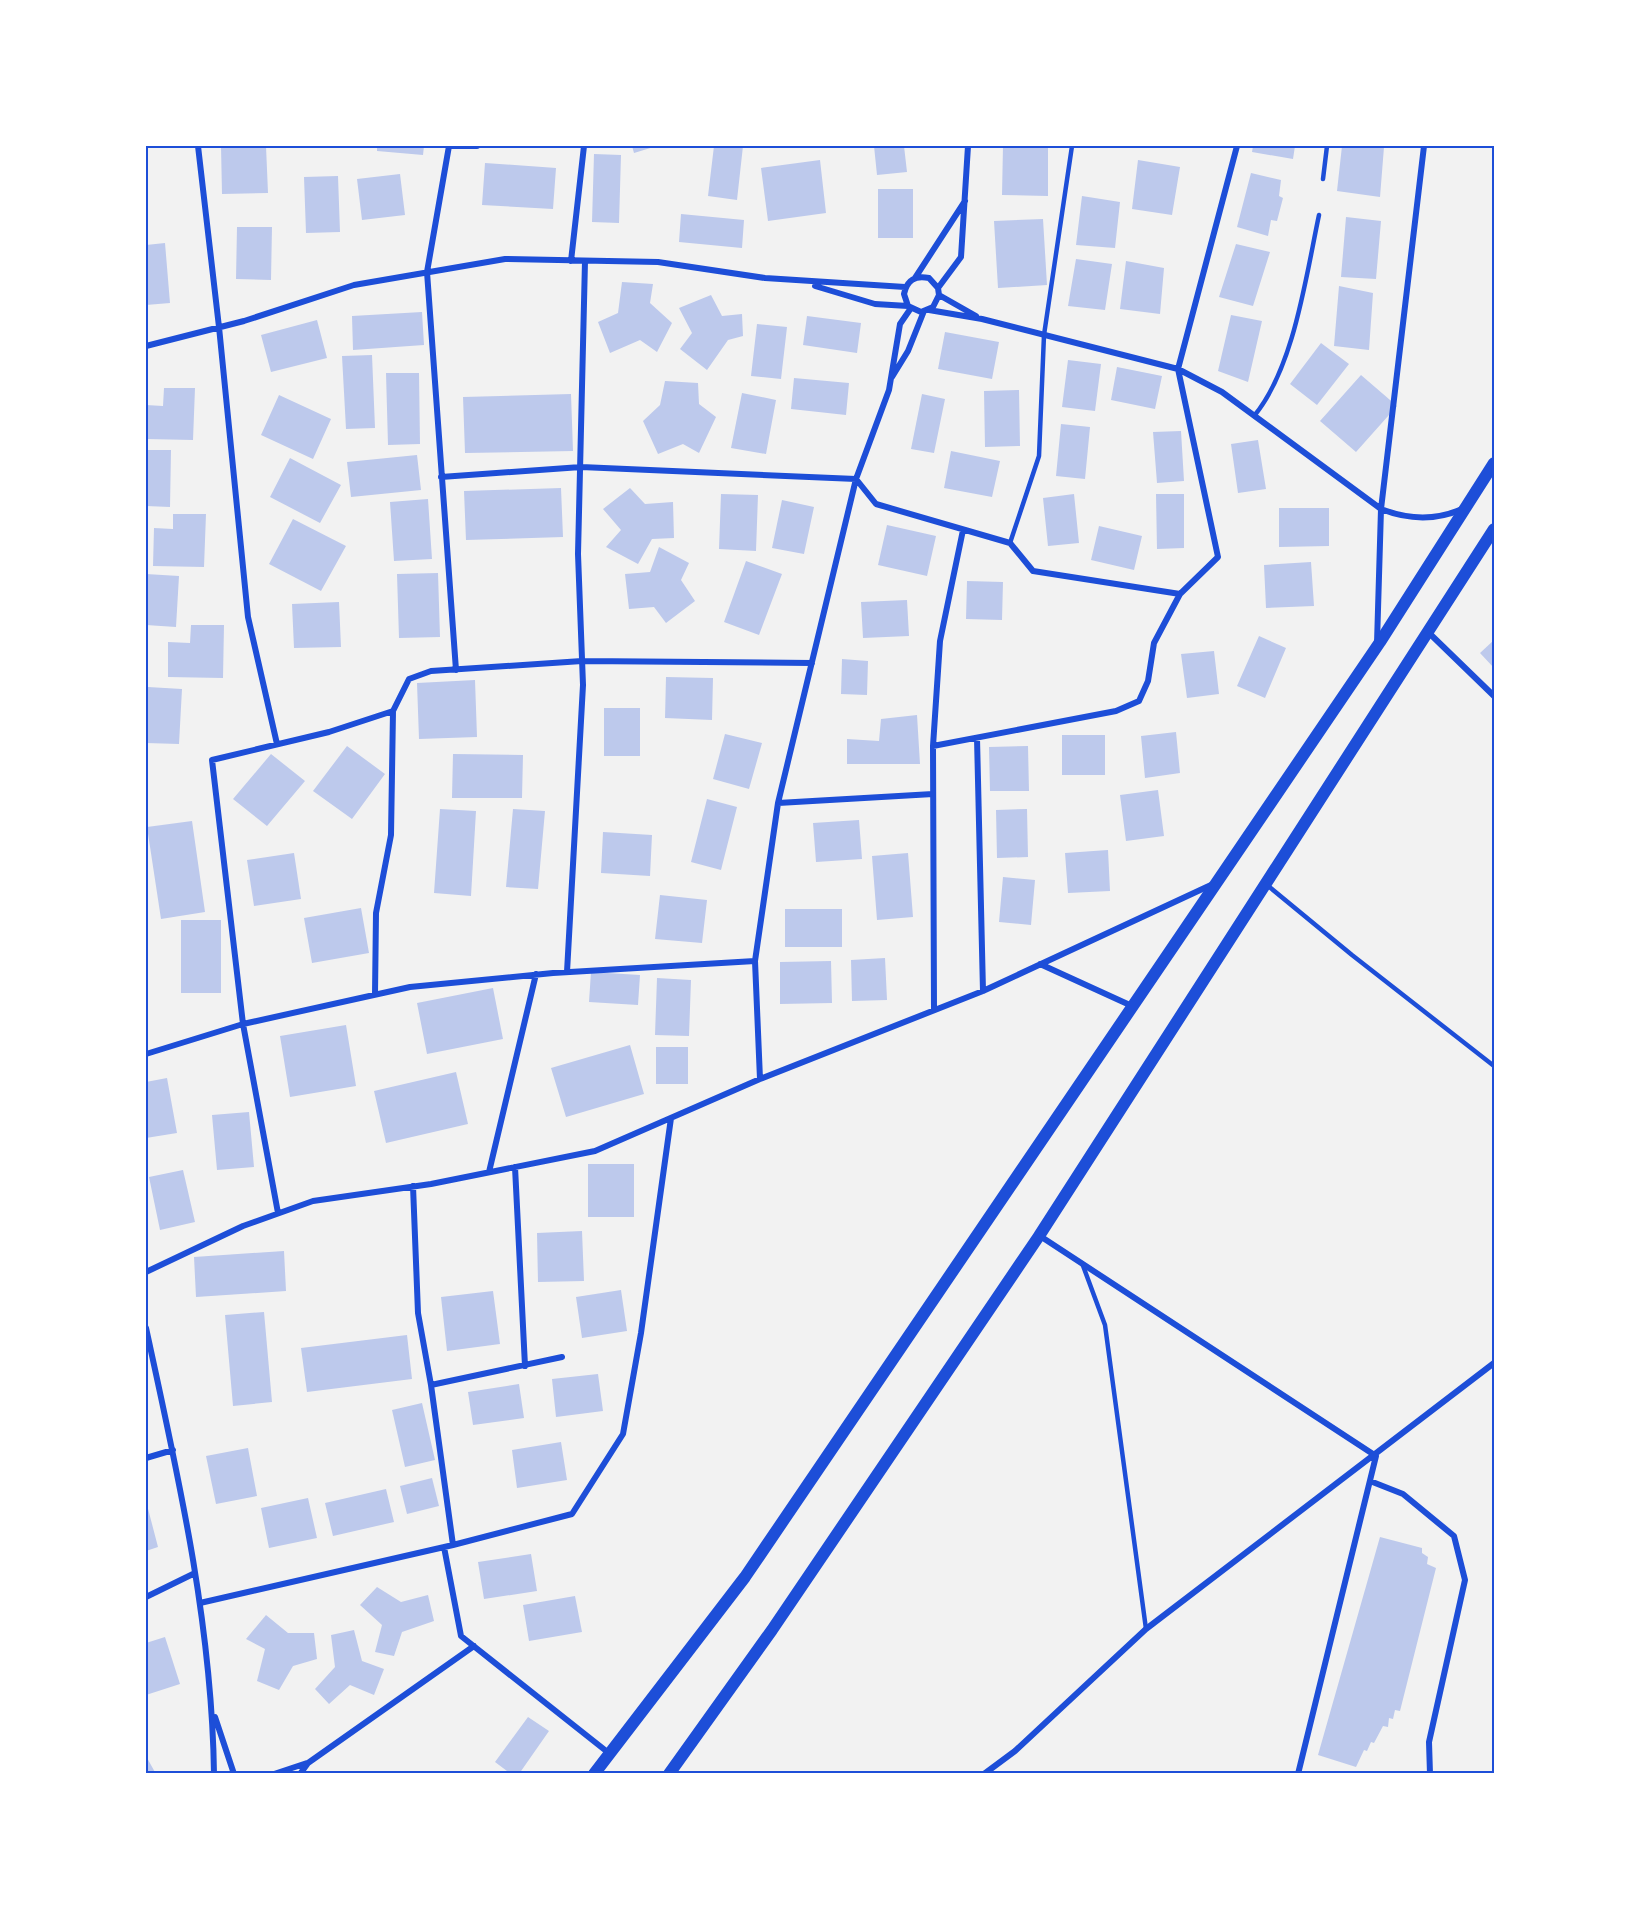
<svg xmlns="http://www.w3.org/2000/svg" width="1640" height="1919" font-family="'DejaVu Sans',sans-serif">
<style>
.building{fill:#bdc9ec}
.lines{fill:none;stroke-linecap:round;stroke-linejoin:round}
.service{stroke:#1d4ed8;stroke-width:4.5}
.minor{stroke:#1d4ed8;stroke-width:6}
.secondary{stroke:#1d4ed8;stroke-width:12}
.neatline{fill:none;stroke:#1d4ed8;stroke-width:2}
</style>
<rect width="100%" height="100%" fill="#f2f2f2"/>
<path class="building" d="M221,146H266L268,193L222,194Z
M377,146H424L423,155L377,151Z
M632,146H657L634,153Z
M714,146H743L737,200L708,196Z
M874,146H904L907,172L877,175Z
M1003,146H1048V196L1002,195Z
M1253,146H1295L1293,159L1252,152Z
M1342,146L1384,147L1380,197L1337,191Z
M594,154L621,155L619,223L592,222Z
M820,160L826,213L768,221L761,168Z
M1138,160L1180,167L1172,215L1132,209Z
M485,163L556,168L553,209L482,205Z
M1251,173L1281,180L1279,196L1283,198L1277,221L1271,220L1268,236L1237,227Z
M400,174L405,215L362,220L357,179Z
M338,176L340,232L306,233L304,177Z
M878,189H913V238H878Z
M1082,196L1120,202L1115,248L1076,245Z
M681,214L744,220L742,248L679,242Z
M1346,217L1381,221L1376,279L1341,277Z
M1043,219L1047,285L998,288L994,221Z
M237,227H272L271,280L236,279Z
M165,243L170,303L146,305V245Z
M1236,244L1270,252L1253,306L1219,297Z
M1076,259L1112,264L1105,310L1068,306Z
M1126,261L1164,268L1160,314L1120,309Z
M622,282L653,284L650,303L672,323L657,352L640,340L610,353L598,322L618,313Z
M1339,286L1373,293L1369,350L1334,346Z
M711,295L722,316L742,314L743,336L728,340L707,370L680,349L692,333L679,308Z
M422,312L424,345L353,350L352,316Z
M1231,315L1262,321L1248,382L1218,371Z
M807,316L861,323L857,353L803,345Z
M317,320L327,358L271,372L261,335Z
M757,324L787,327L781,379L751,376Z
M945,332L999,342L992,379L938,369Z
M1321,343L1349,364L1317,405L1290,384Z
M372,355L375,428L346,429L342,356Z
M1068,360L1101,364L1095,411L1062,407Z
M1117,367L1162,376L1155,409L1111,400Z
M386,373H419L420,444L388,445Z
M1361,375L1397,406L1356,452L1320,421Z
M794,378L849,383L846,415L791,409Z
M665,381L698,383L699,404L716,417L699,453L683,444L658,454L643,421L660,405Z
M164,388H195L193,440L146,439V405L163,406Z
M1019,390L1020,446L985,447L984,391Z
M742,393L776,400L766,454L731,448Z
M571,394L573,451L465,453L463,397Z
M922,394L945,399L934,453L911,449Z
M279,395L331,419L313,459L261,435Z
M1061,424L1090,427L1085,479L1056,476Z
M1181,431L1184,481L1157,483L1153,432Z
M1258,440L1266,489L1238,493L1231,444Z
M146,450H171L170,507L146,506Z
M951,451L1000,461L992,497L944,488Z
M417,455L421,490L351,497L347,462Z
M290,458L341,485L320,523L270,497Z
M561,488L563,537L466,540L464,491Z
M630,488L645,504L673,502L674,538L652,539L638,564L606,547L621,530L603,509Z
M721,494L758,495L756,551L719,549Z
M1074,494L1079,543L1048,546L1043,498Z
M1156,494H1184V548L1157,549Z
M428,499L432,559L394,561L390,502Z
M782,500L814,507L804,554L772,548Z
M1279,508H1329V546L1279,547Z
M173,514H206L204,567L153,566L154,528L173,529Z
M293,519L346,546L321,591L269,564Z
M887,525L936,536L927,576L878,565Z
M1099,526L1142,536L1134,570L1091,560Z
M659,547L689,563L681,580L695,601L666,623L654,607L629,609L625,574L650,572Z
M746,561L782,574L759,635L724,622Z
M1311,562L1314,606L1266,608L1264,565Z
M438,573L440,637L399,638L397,574Z
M146,574L179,576L176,627L146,625Z
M967,581L1003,582L1002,620L966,619Z
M907,600L909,636L863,638L861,602Z
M339,602L341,647L294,648L292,604Z
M191,625H224L223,678L168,677V642L190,643Z
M1259,636L1286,648L1265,698L1237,686Z
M1494,640V668L1480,653Z
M1214,651L1219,694L1187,698L1181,654Z
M842,659L868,661L867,695L841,694Z
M666,677L713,678L712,720L665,718Z
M475,680L477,737L419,739L417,683Z
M148,687L182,689L179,744L146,743Z
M604,708H640V756H604Z
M917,715L920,764H847V739L879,741L881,719Z
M1176,732L1180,773L1145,778L1141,736Z
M725,734L762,743L749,789L713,779Z
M1062,735H1105V775H1062Z
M347,746L385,774L352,819L313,791Z
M1028,746L1029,791H990L989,747Z
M271,754L305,781L267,826L233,799Z
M453,754L523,755L522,798H452Z
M1158,790L1164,836L1126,841L1120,795Z
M707,799L737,807L721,870L691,862Z
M440,809L476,811L471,896L434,893Z
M513,809L545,811L538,889L506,887Z
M1027,809L1028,857L997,858L996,810Z
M859,820L862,859L816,862L813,823Z
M192,821L205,912L161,919L147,827Z
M603,832L652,835L650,876L601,873Z
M1108,850L1110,891L1068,893L1065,853Z
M294,853L301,899L254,906L247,860Z
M908,853L913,917L877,920L872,856Z
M1003,877L1035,880L1031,925L999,922Z
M660,895L707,900L702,943L655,939Z
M361,908L369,953L312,963L304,918Z
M785,909H842V947H785Z
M181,920H221V993H181Z
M885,958L887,1000L852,1001L851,960Z
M831,961L832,1003L780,1004V962Z
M591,972L640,975L638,1005L589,1002Z
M657,978L691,980L689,1036L655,1035Z
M493,988L503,1039L427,1054L417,1003Z
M346,1025L356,1086L290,1097L280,1036Z
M630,1045L644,1094L566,1117L551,1068Z
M656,1047H688V1084H656Z
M456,1072L468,1124L386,1143L374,1091Z
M167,1078L177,1133L146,1138V1082Z
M249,1112L254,1167L217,1170L212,1115Z
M588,1164H634V1217H588Z
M183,1170L195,1222L160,1230L149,1177Z
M582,1231L584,1281L538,1282L537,1233Z
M284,1251L286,1291L196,1297L194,1257Z
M621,1290L627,1331L582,1338L576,1297Z
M493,1291L500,1344L447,1351L441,1297Z
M264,1312L272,1402L233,1406L225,1315Z
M407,1335L412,1379L307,1392L301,1348Z
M598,1374L603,1411L556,1417L552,1379Z
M519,1384L524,1418L473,1425L468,1392Z
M422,1403L435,1460L405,1467L392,1410Z
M561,1442L567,1480L517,1488L512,1450Z
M248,1448L257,1496L216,1504L206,1456Z
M432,1478L439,1506L407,1514L400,1486Z
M386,1489L394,1522L333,1536L325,1503Z
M308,1498L317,1538L269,1548L261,1508Z
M146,1501L158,1547L146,1551Z
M1380,1537L1422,1548V1553L1428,1557L1427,1564L1436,1568L1400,1711L1395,1710L1393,1719L1389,1718L1388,1727L1383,1726L1374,1743L1371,1742L1367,1751L1364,1750L1356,1767L1318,1755Z
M531,1554L537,1591L484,1599L478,1562Z
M377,1587L401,1602L428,1595L434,1621L402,1632L394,1656L375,1652L382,1625L360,1605Z
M575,1596L582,1632L529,1641L523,1605Z
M266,1615L288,1633H314L317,1659L293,1666L279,1690L257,1681L265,1649L246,1639Z
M354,1630L362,1661L384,1669L374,1695L350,1685L329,1704L315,1689L335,1667L331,1635Z
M165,1637L180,1684L146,1695V1643Z
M528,1717L549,1731L519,1774H511L495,1762Z
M146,1756L156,1774H146Z"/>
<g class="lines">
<path class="service" d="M1323,179L1327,146
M1254,416C1294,368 1306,276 1319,215
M1010,543L1039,456L1044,335L1072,146
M1267,885L1352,955L1494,1066
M1082,1263L1105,1325L1146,1629"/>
<path class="minor" d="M198,146L219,327L248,617L277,744
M449,146L427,272L456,670
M449,146H477
M571,261L584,146
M915,278L965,201
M815,286L875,304L908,306
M938,288L961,257L968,146
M939,295L933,307L921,312L908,306L904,294C907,280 915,275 929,278L938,288L939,295L976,316
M929,310L982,319L1178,369L1222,392L1381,509C1409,520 1435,521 1462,509
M146,346L244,321L354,285L505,259L658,262L765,278L905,287
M892,377L908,351L924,311
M441,477L581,467L856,479L876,504L1010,543L1033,571L1180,594
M1427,631L1494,696
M1377,643L1381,509L1424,146
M977,738L983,991
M933,746L1116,711L1139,701L1148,681L1154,643L1180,594L1218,557L1178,369L1237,146
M778,803L933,794
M1040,964L1132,1006
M567,972L583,685L578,554L585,261
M375,994L376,913L391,835L393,711
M934,1010L933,746L940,641L963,530
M146,1054L243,1024L410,987L553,973L755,961
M760,1079L755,961L778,803L856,479L889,390L900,324L911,308
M515,1167L525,1366
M489,1172L536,974
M413,1186L418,1313L431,1385L453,1545
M278,1213L243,1024L212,760L329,732L393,711L409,679L431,671L582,661L812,663
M1040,1236L1376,1456L1298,1774
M146,1272L243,1226L313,1201L431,1184L595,1151L760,1079L983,991L1211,885
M146,1328C178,1475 212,1623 214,1774
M431,1385L562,1357
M146,1458L173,1450
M1370,1481L1403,1494L1454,1536L1465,1580L1429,1742L1430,1774
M444,1547L461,1636L610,1754
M146,1597L195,1573
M200,1603L453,1545L572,1514L623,1434L641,1333L671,1118
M215,1717L234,1774
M274,1774L307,1763
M300,1774L308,1763L474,1646
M984,1774L1015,1751L1146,1629L1494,1363"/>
<path class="secondary" d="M594,1774L745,1577L1380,642L1494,463
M669,1774L772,1630L1039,1236L1494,529"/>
</g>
<rect width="1640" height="1919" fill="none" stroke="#ffffff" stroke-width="294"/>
<rect x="147" y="147" width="1346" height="1625" class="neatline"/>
</svg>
